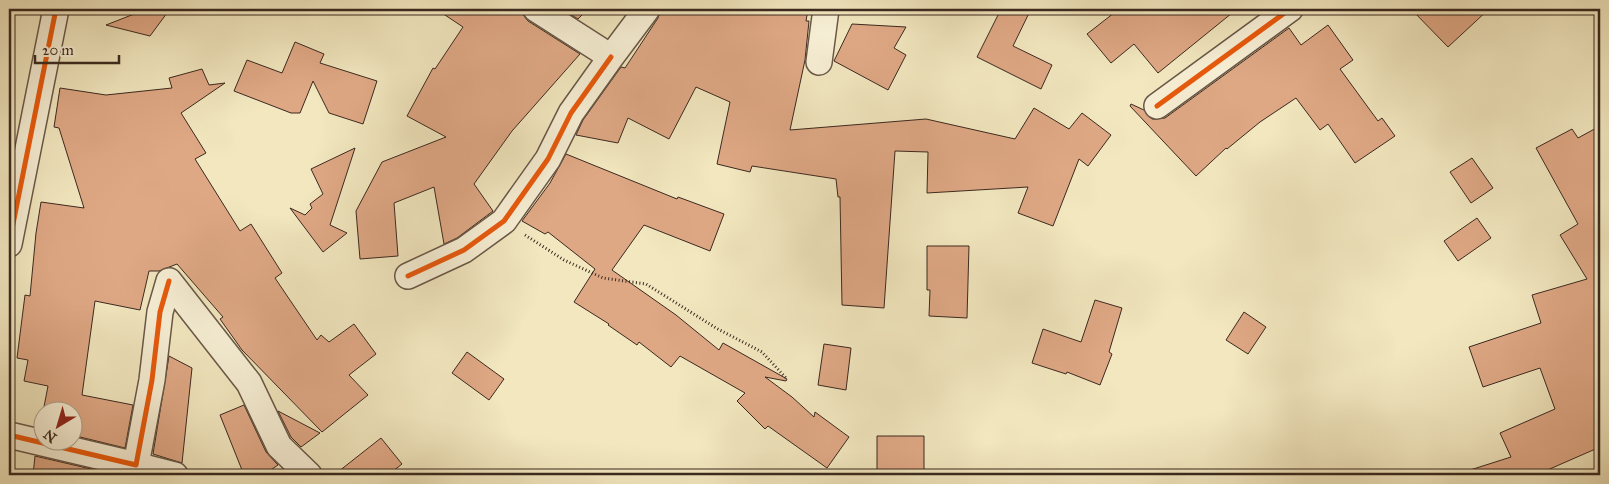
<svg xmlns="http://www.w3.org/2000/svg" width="1609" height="484" font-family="'IM FELL Great Primer',serif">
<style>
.building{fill:#dfa885;stroke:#3b291f}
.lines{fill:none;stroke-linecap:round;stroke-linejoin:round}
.minor-casing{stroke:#695847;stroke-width:28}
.path{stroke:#3b291f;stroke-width:3;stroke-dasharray:1 2.5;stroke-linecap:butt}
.minor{stroke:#f7efd5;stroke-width:25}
.cycleway-casing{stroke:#f7efd5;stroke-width:8}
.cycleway{stroke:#e8590c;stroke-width:5}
</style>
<rect width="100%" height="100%" fill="#f2e7bf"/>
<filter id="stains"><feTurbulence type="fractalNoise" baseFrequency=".004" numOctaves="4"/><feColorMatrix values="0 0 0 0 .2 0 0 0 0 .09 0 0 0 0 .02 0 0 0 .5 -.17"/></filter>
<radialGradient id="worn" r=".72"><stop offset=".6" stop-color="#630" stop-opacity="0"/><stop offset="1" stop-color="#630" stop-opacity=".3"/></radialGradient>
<path class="building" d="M147,9H170L150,36L106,25Z
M436,9H522L524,16L528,21L580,54L512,131L474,184L493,211L457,238L444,244L434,187L394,203L398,256L360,259L356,211L382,162L446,137L407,116L433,68L435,69L463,27Z
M562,9H588L578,19Z
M661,9H808L806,21H809L805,60L790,130L926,119L1015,139L1034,108L1069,129L1082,113L1111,135L1088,166L1079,159L1053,226L1018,213L1028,187L927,193L928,152L895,151L884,308L842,305L840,197H838L836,179L752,166L750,172L717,164L730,102L696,87L669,139L628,118L618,143L576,135L583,120L621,67L625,68L658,18Z
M1001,9H1031L1013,46L1052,65L1041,89L977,57Z
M1119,9H1237L1158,73L1134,44L1111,63L1087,34Z
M1411,9H1489L1448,47Z
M852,24L906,27L894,48L906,55L888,90L834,61Z
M1328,25L1353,60L1340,69L1378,121L1382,118L1395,136L1355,163L1328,124L1320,130L1296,98L1260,122L1227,149L1226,148L1196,176L1130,106L1131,104L1144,110L1152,119L1165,118L1289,28L1301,45Z
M295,42L324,54L320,63L377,81L363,124L329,113L313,81L300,113H291L234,91L247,60L282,73Z
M202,69L209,85L225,83L181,113L206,153L195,159L240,231L251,224L282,273L275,278L317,340L321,335L329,342L354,324L376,354L349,375L368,395L322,432L242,350L220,319L223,317L177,264L159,271H149L140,310L95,301L82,395L133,405L125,448L72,435V412H43L48,386L24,381L28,360L17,358L25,295L30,296L36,233L41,202L84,208L59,128L54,127L60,88L106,95L172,88L169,78Z
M1600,126V447L1536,475H1468L1467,471L1511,457L1500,433L1555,409L1540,368L1483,387L1469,347L1541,323L1532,295L1587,279L1560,235L1578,224L1536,148L1572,129L1578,138Z
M355,148L330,225L347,233L323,252L290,208L305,215L312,208L310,204L323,194L311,169Z
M566,154L677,199L678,197L724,214L710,251L644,225L612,270L676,315L719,350L723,343L787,379L786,381L765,377L792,397L814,417L815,412L849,437L827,468L768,426L765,429L737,401L745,393L680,356L671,367L639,342L637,345L608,325L609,324L574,302L595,269L548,232L545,234L522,221L550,183Z
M1472,158L1493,188L1471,203L1450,172Z
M1477,218L1491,238L1458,261L1444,241Z
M927,246H969L967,318L929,316L930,290H927Z
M1095,300L1122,308L1109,352L1112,354L1100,385L1067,372L1066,374L1032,363L1043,329L1081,342Z
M1244,312L1266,327L1248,354L1226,340Z
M824,344L851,348L846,390L818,385Z
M467,352L504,379L489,400L452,373Z
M169,356L192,368L182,463L153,454Z
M244,405L266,452L278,465L263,475H244L220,415Z
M278,411L320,433L301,447L291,437Z
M877,436H924V471H877Z
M381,438L402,464L388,475H334Z
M35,456L117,475H33Z"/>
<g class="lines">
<defs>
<path id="minor" d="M536,9L611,57L647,9
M819,62L826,9
M1157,106L1290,9
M9,244L56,9
M408,276L464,250L504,221L548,159L571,113L611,57
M169,281L249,383L279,446L309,475
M9,435L136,465L152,380L160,312L169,281
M136,465L175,475"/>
</defs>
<use href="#minor" class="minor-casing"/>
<path class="path" d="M525,235L564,260L603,278L646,284L716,328L762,352L786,378"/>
<use href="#minor" class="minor"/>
<defs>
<path id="cycleway" d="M1157,106L1290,9
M9,244L56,9
M408,276L464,250L504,221L548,159L571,113L611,57
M9,435L136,465L152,380L160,312L169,281"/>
</defs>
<use href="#cycleway" class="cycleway-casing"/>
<use href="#cycleway" class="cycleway"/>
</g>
<rect width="1609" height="484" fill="none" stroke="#f2e7bf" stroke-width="30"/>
<rect x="10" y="10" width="1589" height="464" fill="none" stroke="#3b291f" stroke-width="2.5"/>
<rect x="15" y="15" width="1579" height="454" fill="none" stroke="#3b291f"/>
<g transform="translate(58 426) rotate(218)"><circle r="24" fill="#f7efd5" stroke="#aca08c"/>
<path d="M0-4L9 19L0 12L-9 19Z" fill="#8f2418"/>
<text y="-8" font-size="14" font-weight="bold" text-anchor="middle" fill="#3b291f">N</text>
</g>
<path d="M35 55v8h84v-8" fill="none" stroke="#3b291f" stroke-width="2.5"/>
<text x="42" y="55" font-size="15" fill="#3b291f" stroke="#f7efd5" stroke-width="4" paint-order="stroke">20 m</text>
<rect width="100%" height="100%" filter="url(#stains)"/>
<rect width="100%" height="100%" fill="url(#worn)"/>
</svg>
